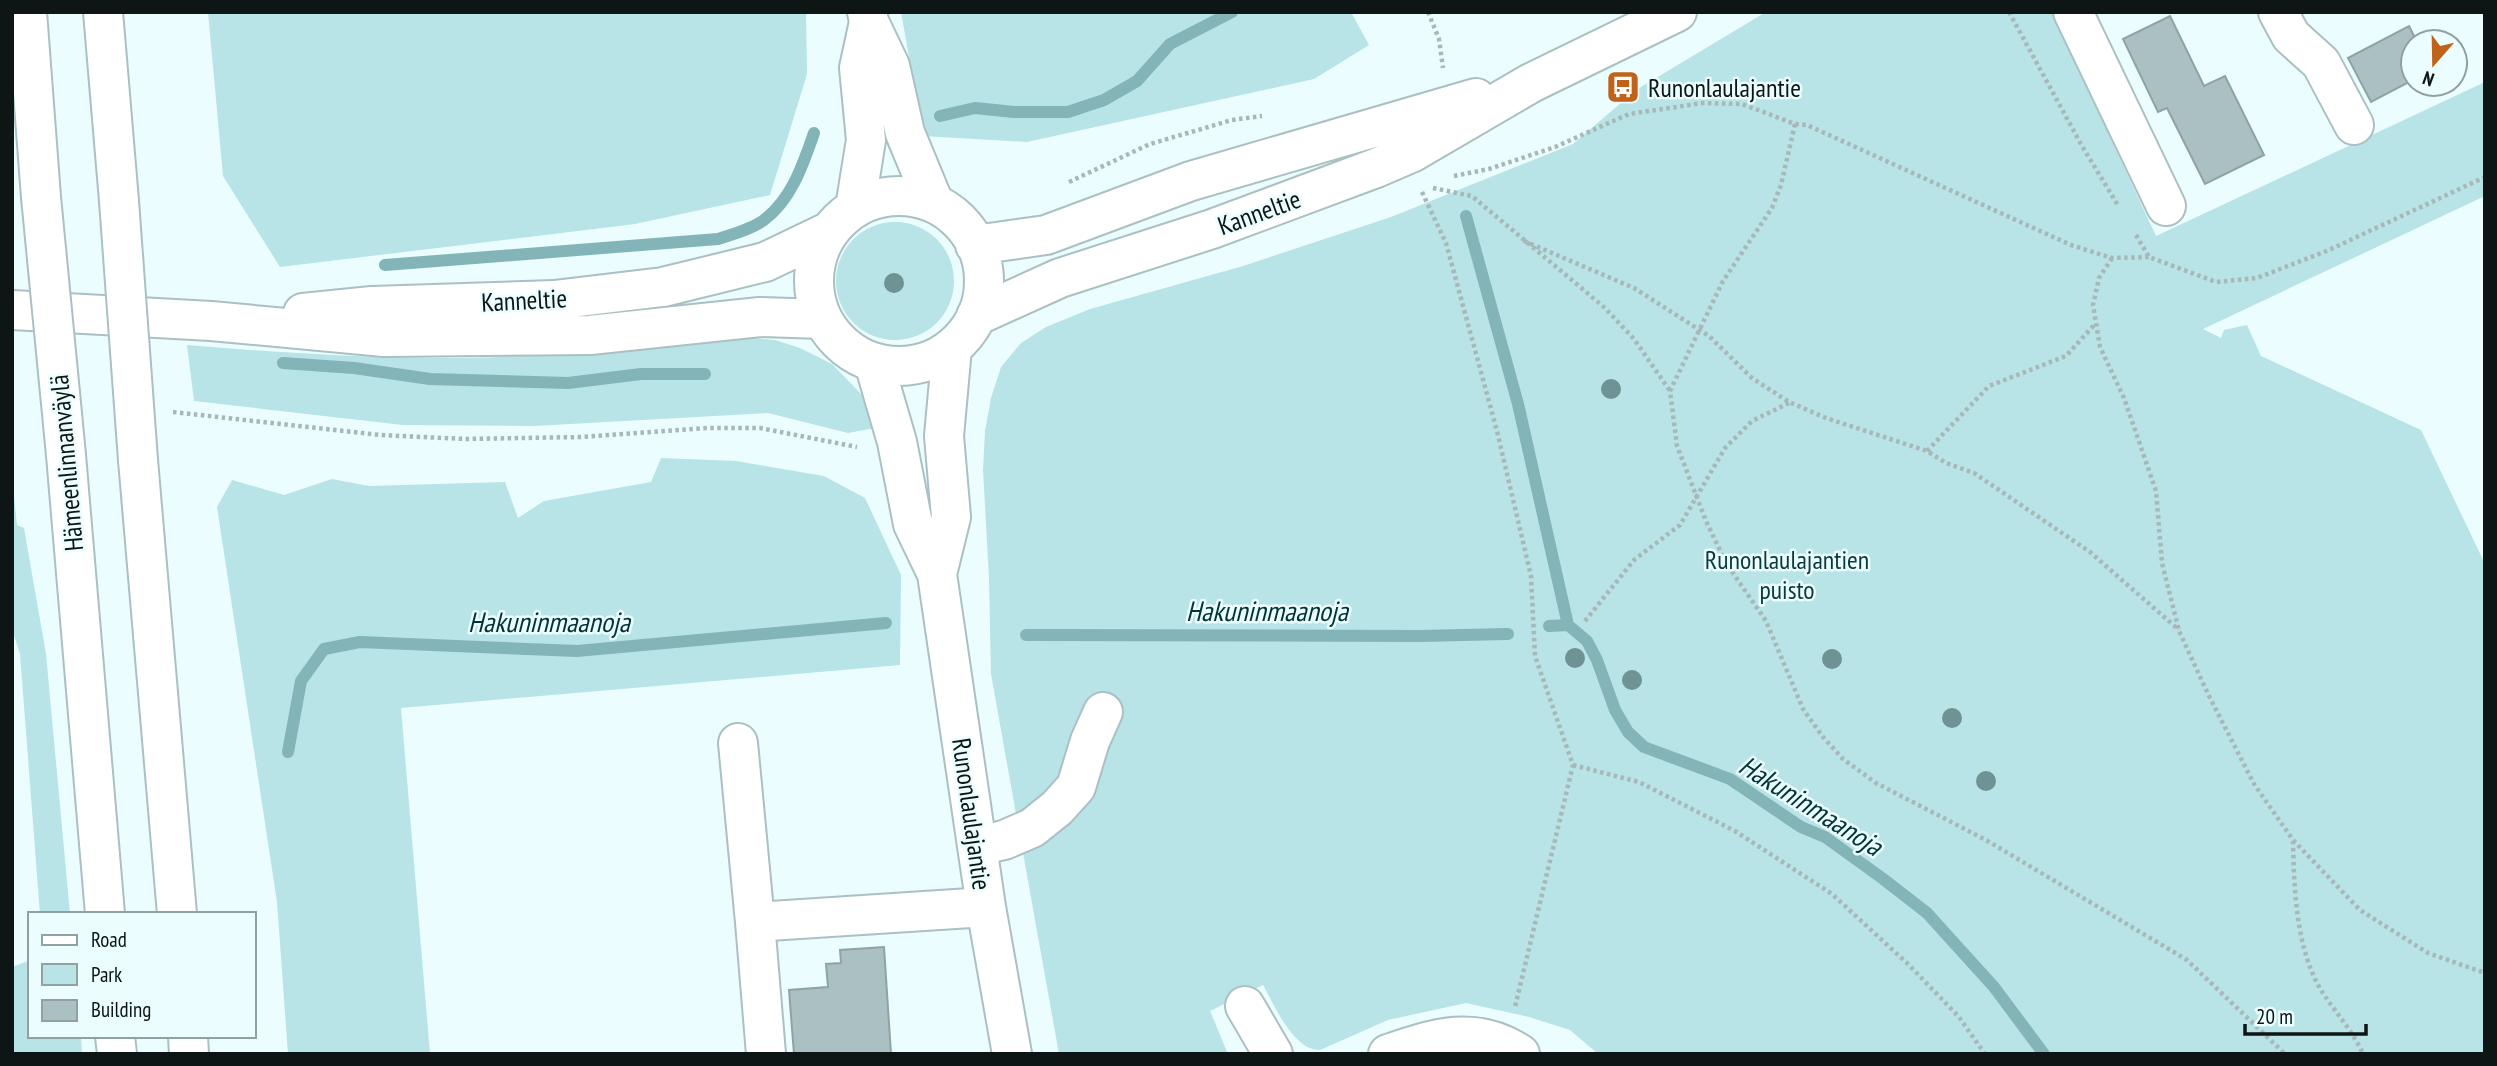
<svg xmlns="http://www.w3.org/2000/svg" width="2497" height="1066" font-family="'PT Sans Narrow',sans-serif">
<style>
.green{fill:#b8e3e7}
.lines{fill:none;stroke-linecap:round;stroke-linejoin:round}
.stream{stroke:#83b4b8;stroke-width:12}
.building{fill:#abc0c2;stroke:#8ea3a4;stroke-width:2}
.minor-casing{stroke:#abc0c2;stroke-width:42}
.major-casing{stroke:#abc0c2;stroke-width:42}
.highway-casing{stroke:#abc0c2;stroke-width:42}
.path{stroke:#a8b7b8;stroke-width:4.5;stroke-dasharray:3.5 3.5;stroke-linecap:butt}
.minor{stroke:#fff;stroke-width:38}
.major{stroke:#fff;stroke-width:38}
.highway{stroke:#fff;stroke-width:38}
.highway-bridge-casing{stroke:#abc0c2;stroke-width:42;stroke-linecap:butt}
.highway-bridge{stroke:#fff;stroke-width:38}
.tree{fill:#6f9294}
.labels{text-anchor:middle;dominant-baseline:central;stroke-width:5;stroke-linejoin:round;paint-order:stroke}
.poi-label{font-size:26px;fill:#0d1515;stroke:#ebfdfe;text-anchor:start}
.street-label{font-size:26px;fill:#0d1515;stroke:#ebfdfe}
.park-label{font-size:26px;fill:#093a3d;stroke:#ebfdfe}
.water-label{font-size:28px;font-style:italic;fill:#023437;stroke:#ebfdfe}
</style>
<rect width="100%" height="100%" fill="#ebfdfe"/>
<path class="green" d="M208,12H806L807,74L770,195L635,224L280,267L223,176Z
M901,12H1351L1369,45L1314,79L1027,142L923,136Z
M1766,12H2052L2156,236L2485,82V196L2203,329L2221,338L2224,330L2247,325L2261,356L2421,430L2485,564V1054H1598L1570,1030L1529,1017L1466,1003L1388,1020L1320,1050C1294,1051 1274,1005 1263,985L1210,1011L1228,1054H1059L991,674L989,578L983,470L985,431L991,398L1001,367L1021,343L1046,327L1090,309L1243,266L1391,217L1573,144L1636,90Z
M836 281a59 59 0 1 1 118 0a59 59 0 1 1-118 0Z
M732,336L775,340L800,348L832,364L864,397L875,428L848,433L768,413L534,426L403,425L194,401L187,345C268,352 349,357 430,358C531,359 632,348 732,336Z
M661,458L736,461L824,476L865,498L901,575L900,665L401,708L430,1054H288L277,902L217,507L232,480L284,495L332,479L369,486L505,482L518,518L544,501L651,482Z
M12,476L17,525L24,528L46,654L70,914H40L20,654L12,629Z
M30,955V1036H81L82,1054H12V967L28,961Z"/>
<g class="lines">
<path class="stream" d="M940,116L975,108L1014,112H1068L1104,100L1137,81L1170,44L1232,12
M1466,216L1518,404L1568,625
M385,265L718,239C733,234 752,229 764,220C792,199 803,164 814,133
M283,363L354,368L430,379L568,383L641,374H705
M1549,626L1568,625L1587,641L1597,660L1615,710L1628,732L1644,747L1730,779L1801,827L1825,837L1882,878L1927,913L1994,987L2044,1054
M1026,635L1420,636L1508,634
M288,752L301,681L324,649L360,642L577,651L886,623"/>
</g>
<path class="building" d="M2170,16L2204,86L2225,76L2264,155L2205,184L2167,108L2158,112L2123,39Z
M2409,26L2417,42H2413V80L2371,102L2348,58Z
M884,947L891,1054H794L789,990L828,987L826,964L841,963L840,950Z"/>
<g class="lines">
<defs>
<path id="minor" d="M2073,12L2166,206
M2278,12L2291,36L2321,63L2354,125
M874,363L897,442L913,524L937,574L986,907L1012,1054
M937,574L951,517L944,436L952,348
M738,743L755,922
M977,846L1004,840L1032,828L1057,808L1076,787L1090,741L1103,712
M1245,1006L1273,1054
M766,1054L755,922L986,907
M1388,1054C1435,1038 1475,1024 1520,1054"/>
<path id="major" d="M814 281a85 85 0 1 1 170 0a85 85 0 1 1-170 0Z
M975,245L1046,235L1191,181L1476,98
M12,310L211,321L384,337L590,335L760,317L822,319
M303,313L372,306L554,300L663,287L765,262L828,232
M976,316L1060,278L1212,229L1376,168L1411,153L1531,83L1677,12"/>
<path id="highway" d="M27,12L41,197
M103,12L119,201
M867,12L869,22L890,66L905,133L934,203
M855,208L866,140L859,68L869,22
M66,455L105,914
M138,460L177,914
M115,1036L117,1054
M188,1036L189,1054"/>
</defs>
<use href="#minor" class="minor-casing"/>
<use href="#major" class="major-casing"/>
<use href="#highway" class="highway-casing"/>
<path class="path" d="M1428,12L1439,39L1443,68
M2009,12L2082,146L2119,207
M1795,124L1781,185L1772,208L1723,281L1670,391L1677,446L1706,521L1726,563L1766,621L1803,709L1823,737L1843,759L1876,783L1986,840L2187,960L2285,1054
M1454,176L1489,169L1555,147L1629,114L1703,103L1742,104L1795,124L1807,125L2071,245L2112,258L2149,257
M1069,182L1150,144L1232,120L1262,116
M1433,188L1472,196L1605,308L1634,339L1670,391
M1422,192L1446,243L1497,431L1531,576L1535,656L1573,765L1515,1007
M2136,235L2149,257L2216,282L2257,278L2329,250L2485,177
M1524,241L1634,288L1709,336L1752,378L1789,402L1826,418L1927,451L1946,463L1974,473L2090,552L2179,630
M2112,258L2099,278L2093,305L2100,347L2124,398L2156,491L2162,563L2179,631L2208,694L2254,784L2293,840L2360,910L2428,953L2485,973
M173,412L380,435L465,439L582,437L708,428H760L857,447
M1927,451L1989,386L2066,356L2095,324
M1585,621L1634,560L1680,525L1725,448L1752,421L1789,403
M1573,765L1639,782L1735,831L1832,894L1908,964L1959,1017L1985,1054
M2293,841C2294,888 2296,949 2321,990C2334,1011 2353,1031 2363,1054"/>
<use href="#minor" class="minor"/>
<use href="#major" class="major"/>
<use href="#highway" class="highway"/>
<defs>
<path id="highway-bridge" d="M41,197L66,455
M119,201L138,460"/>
</defs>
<use href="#highway-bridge" class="highway-bridge-casing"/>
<use href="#highway-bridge" class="highway-bridge"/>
</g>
<g class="tree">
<circle cx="894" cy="283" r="10"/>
<circle cx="1611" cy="389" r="10"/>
<circle cx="1575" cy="658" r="10"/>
<circle cx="1832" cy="659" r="10"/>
<circle cx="1632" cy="680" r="10"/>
<circle cx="1952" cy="718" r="10"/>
<circle cx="1986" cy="781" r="10"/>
</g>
<defs>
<symbol id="bus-square" viewBox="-11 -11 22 22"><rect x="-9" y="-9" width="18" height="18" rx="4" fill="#c06219" stroke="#ebfdfe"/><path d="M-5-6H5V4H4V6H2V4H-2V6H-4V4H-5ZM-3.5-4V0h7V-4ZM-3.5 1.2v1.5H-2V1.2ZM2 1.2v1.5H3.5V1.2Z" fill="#fff"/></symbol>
</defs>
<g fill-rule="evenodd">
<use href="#bus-square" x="1604" y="68" width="38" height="38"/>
</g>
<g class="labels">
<g class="poi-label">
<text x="1648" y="87">Runonlaulajantie</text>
</g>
<g class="street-label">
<text transform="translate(1259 212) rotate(-20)">Kanneltie</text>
<text transform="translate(524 300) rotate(-3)">Kanneltie</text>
<text transform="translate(66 463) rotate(-95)">Hämeenlinnanväylä</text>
<text transform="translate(972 814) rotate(82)">Runonlaulajantie</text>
</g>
<g class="park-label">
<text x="1787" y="559">Runonlaulajantien<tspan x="1787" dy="30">puisto</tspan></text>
</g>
<g class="water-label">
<text x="1267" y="610">Hakuninmaanoja</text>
<text x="549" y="621">Hakuninmaanoja</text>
<text transform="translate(1811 805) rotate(32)">Hakuninmaanoja</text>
</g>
</g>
<rect width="2497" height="1066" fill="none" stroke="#0d1515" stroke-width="28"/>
<rect x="28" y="912" width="228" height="126" fill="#ebfdfe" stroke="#92a0a1" stroke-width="2"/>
<rect x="42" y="935" width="35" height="10" fill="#ffffff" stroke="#92a0a1" stroke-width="2"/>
<text x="91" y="947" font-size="21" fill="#0d1515">Road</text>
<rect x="42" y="964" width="35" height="21" fill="#b8e3e7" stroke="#92a0a1" stroke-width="2"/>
<text x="91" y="982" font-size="21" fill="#0d1515">Park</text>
<rect x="42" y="1000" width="35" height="21" fill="#abc0c2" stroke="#92a0a1" stroke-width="2"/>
<text x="91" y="1017" font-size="21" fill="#0d1515">Building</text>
<g transform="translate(2434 63) rotate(200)"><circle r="33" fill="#ebfdfe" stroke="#92a0a1" stroke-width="2"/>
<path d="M0-5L12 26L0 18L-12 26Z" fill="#c06219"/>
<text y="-10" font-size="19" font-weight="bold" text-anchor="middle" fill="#0d1515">N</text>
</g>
<path d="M2245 1024v10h121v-10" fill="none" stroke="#0d1515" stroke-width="3.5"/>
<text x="2256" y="1024" font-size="21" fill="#0d1515" stroke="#ebfdfe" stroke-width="5" paint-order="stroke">20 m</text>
</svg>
